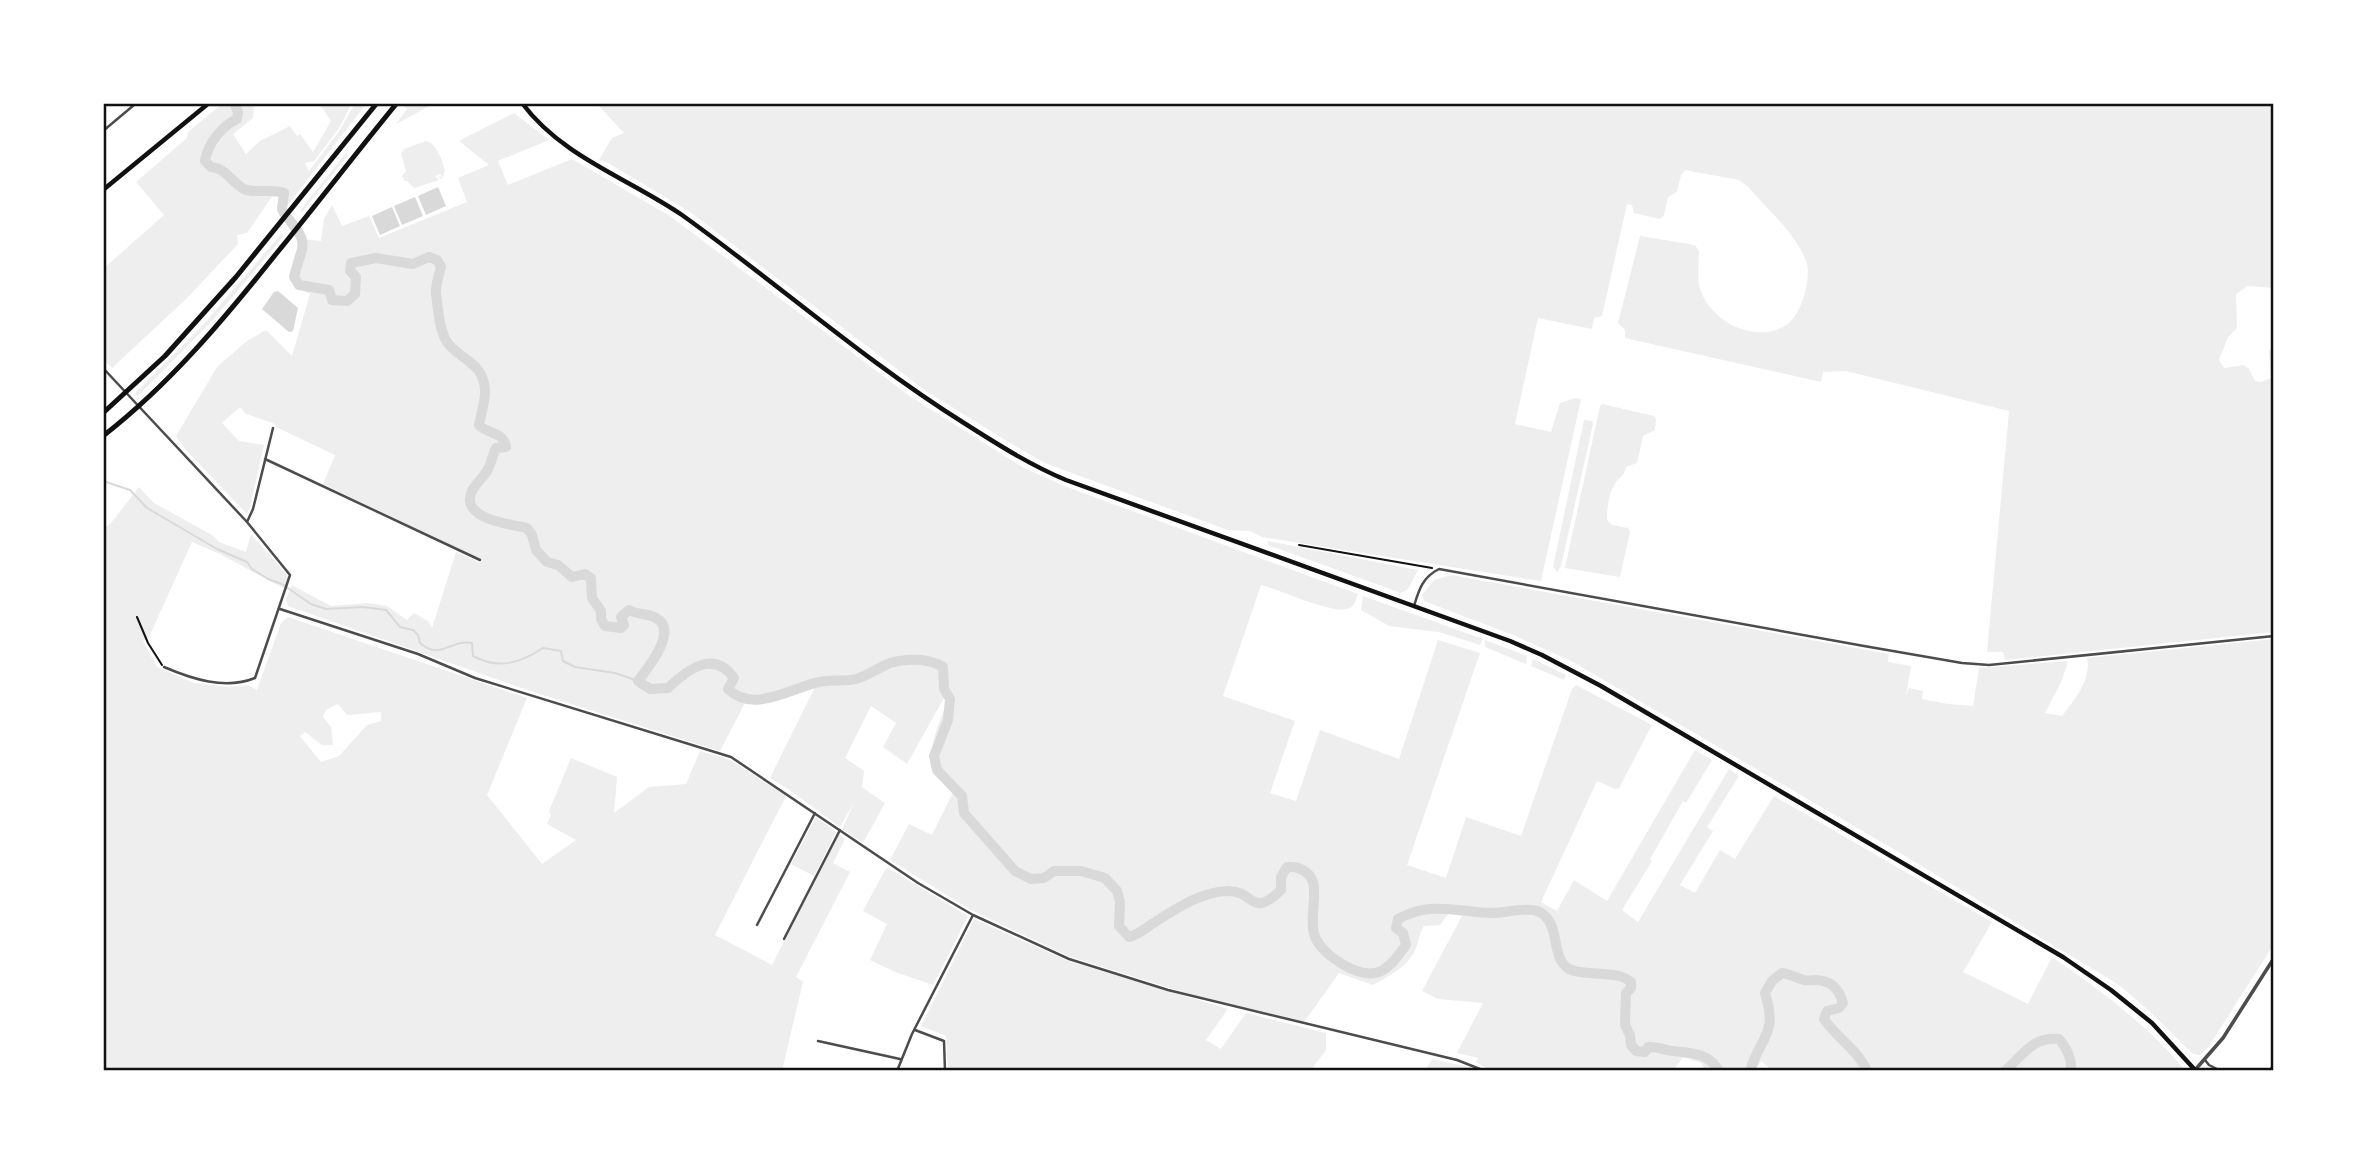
<svg xmlns="http://www.w3.org/2000/svg" width="2377" height="1174" font-family="Jost,sans-serif">
<style>
.green{fill:#eee;fill-rule:evenodd}
.water{fill:#d9d9d9}
.lines{fill:none;stroke-linecap:round;stroke-linejoin:round}
.stream{stroke:#d9d9d9;stroke-width:2}
.river{stroke:#d9d9d9;stroke-width:10}
.path{stroke:#111;stroke-width:2}
.minor{stroke:#4c4c4c;stroke-width:2.5}
.tertiary{stroke:#4c4c4c;stroke-width:3.5}
.secondary{stroke:#111;stroke-width:4.5}
.motorway{stroke:#111;stroke-width:5}
.neatline{fill:none;stroke:#111;stroke-width:2.5}
</style>
<rect width="100%" height="100%" fill="#fff"/>
<path class="green" d="M223,103H254L253,118L233,134L246,154L260,141L290,126L297,136L300,134L313,152L331,121L319,103H352L339,128L314,161L305,163L309,171L340,130L355,103H367L287,206V189L278,188L247,233L237,235L238,244L187,298L112,368L103,359V269L164,215L136,182L187,138L188,132Z
M404,103H435L396,124L407,109L403,105Z
M596,103H690L692,106L699,103H2274V288L2248,286L2236,294L2237,328L2228,337L2219,360L2224,368L2244,365L2249,369L2255,381L2261,382L2271,378L2269,350L2274,349V632L2005,660L2003,652H1987L2009,411L1846,371L1823,372L1821,382L1625,338V330L1618,323L1640,236L1695,245L1699,251C1699,264 1696,282 1702,294C1715,323 1753,342 1783,327C1795,321 1800,307 1804,296C1807,287 1809,274 1807,264C1798,235 1768,210 1748,187L1739,180L1685,170L1681,175L1677,192L1668,197L1664,215L1660,219L1634,213L1632,205L1627,204L1602,316L1594,318L1592,329L1538,318L1515,424L1551,432L1560,403L1575,398L1581,399L1541,581L1262,537L1250,531L1228,530L1077,475L1045,463L1010,443L926,391L690,212L608,163L599,160L612,138L624,133Z
M514,113L549,140L498,161L508,185L572,159L670,216L911,397L1024,468L1067,487L1358,594C1356,599 1355,605 1350,608C1335,616 1279,589 1261,585L1223,696L1295,721L1270,793L1296,801L1320,730L1399,759L1438,640L1480,653L1407,865L1446,878L1466,817L1521,836L1572,689L1576,685L1652,725L1619,788L1615,789L1597,781L1541,902L1557,911L1574,880L1607,901L1695,750L1712,760L1686,803L1683,801L1650,859L1652,861L1622,910L1638,922L1729,769L1739,776L1707,827L1713,831L1680,885L1695,893L1720,850L1735,859L1774,796L1992,922L1963,972L2028,1004L2052,957C2102,991 2146,1024 2186,1071H1773L1761,1061L1755,1071H1705L1701,1063L1683,1057L1673,1071H1492L1476,1062L1478,1058L1457,1053L1483,1003L1438,999L1422,991L1462,916L1449,913L1440,925L1424,926C1419,933 1419,940 1416,948C1409,966 1389,976 1373,985L1339,973L1304,1022L1186,993L1068,956L971,910L890,860L909,824L932,835L954,790C950,785 944,784 940,779C921,758 939,725 947,702L945,696L907,764L883,747L896,723L871,706L845,758L864,771L862,787L885,803L863,843L842,829L855,801L840,827L788,789L770,778L816,685L755,704L745,703L720,751L530,691L288,606L286,599L292,585L331,606L368,603L387,606L407,620L414,613L429,622L432,628L456,552L481,563L482,560L323,484L335,455L276,427L273,423L246,414L240,407L222,423L239,441L264,445L250,507L247,514L186,450L176,436L217,367L247,341L266,330L292,356L310,294C282,281 292,262 301,239L321,241L324,219L332,205L342,226L369,216L379,238L467,202L458,178L489,165L459,141Z
M426,141C437,144 442,159 445,171C443,174 445,178 440,179L439,176L442,177L440,174L435,176L439,180L414,188L407,181H405L402,176L406,171L401,154L404,149Z
M346,153L348,155L302,212L300,211L306,203Z
M282,233L283,236L279,242L212,321L138,396L135,393L202,326Z
M1602,404L1654,416L1656,419L1655,430L1643,436L1637,463L1626,467C1625,475 1622,475 1617,481C1609,490 1607,508 1607,520L1612,525L1628,528L1630,532L1620,577L1565,568L1600,406Z
M1584,420L1592,421L1593,424L1561,566L1557,572L1553,567Z
M139,487L154,503L212,535L219,542L246,552L251,534L288,576L285,589L220,554L192,542L149,637L143,641L157,667L194,683L228,687L248,685L257,690L281,623L288,617L527,698L487,795L542,864L576,840L547,824L551,815L549,811L571,758L617,777L614,813L649,787L686,784L700,751L730,760L786,796L715,935L772,965L839,834L845,839L833,863L850,872L796,977L803,982L782,1071H103V530L111,523ZM338,704L347,715L381,712V721L367,725L339,756L321,762L300,736L305,732L322,745H333L331,727L323,717L326,710Z
M1268,541L1418,570L1408,589L1401,593L1268,545Z
M1451,575L1889,654L1888,662L1911,666L1906,696L1909,688L1923,691L1922,699L1948,704L1973,706L1979,668L2068,661L2062,680L2045,713L2062,716C2074,701 2092,678 2087,658L2274,639V944L2209,1046L2200,1055L2193,1054L2147,1009L2119,985L1895,850L1571,661L1513,635L1424,601L1422,595L1434,580Z
M1363,596L1483,639L1480,645L1439,632L1389,626L1361,610Z
M1485,640L1527,656L1526,664L1485,647Z
M1533,659L1566,675L1564,680L1531,666Z
M816,817L836,832L814,876L791,864Z
M888,868L968,916L933,985L895,972L870,960L887,924L863,911L885,870Z
M974,919L1068,961L1228,1009L1206,1040L1221,1049L1246,1013L1326,1033V1050L1310,1071H948L946,1036L921,1026Z
M1432,1059L1473,1068L1472,1071H1425Z"/>
<path class="water" d="M438,187L446,206L426,215L418,196Z
M415,197L423,216L402,225L394,206Z
M392,207L400,226L380,235L372,216Z
M278,291L298,308L293,331L289,332L262,309L274,292Z"/>
<g class="lines">
<path class="stream" d="M103,481L130,490L147,508L217,549L247,562L252,569L268,579L282,584L311,604L326,609L363,607L386,610L400,627L413,630L418,635L420,643C441,661 450,639 472,643L473,656C499,670 520,663 543,648L561,651L563,661L575,667L615,673L638,681"/>
<path class="river" d="M234,103L238,112L237,119C221,127 208,143 205,161L211,167C226,168 231,182 244,189C253,194 271,188 284,193L282,209L284,213C310,246 304,239 294,277L299,285L329,290L332,300L347,301L355,294L356,277L350,271L351,263L376,258L413,264L429,257L437,260L441,267C439,275 435,286 436,294C438,308 439,330 447,342C458,359 485,362 485,392C485,402 481,414 479,425C489,435 503,431 506,447L496,448C492,455 492,462 488,469C484,477 476,483 472,491C459,519 510,524 527,528L532,535L536,550L547,562L558,565L572,577L585,574L591,578L592,598L601,611V619L605,626L621,628L624,625L621,617L629,610C638,615 648,613 656,618C679,630 648,668 638,681L650,689L668,688C687,670 713,649 734,678L728,689C753,714 791,688 819,682C831,679 844,682 856,679C870,675 879,667 890,663C906,658 929,658 943,667L944,689L950,699L948,720L934,756L937,770L962,796L964,813L1015,871L1031,879L1044,878L1054,871H1081L1105,878L1117,891L1120,902L1119,926L1129,937C1138,935 1144,929 1152,924C1174,910 1202,891 1228,891C1255,891 1251,919 1281,890V877L1287,867C1298,866 1309,871 1313,882C1317,897 1309,921 1315,937C1323,956 1359,979 1379,972C1391,967 1399,954 1406,945L1403,933L1396,928L1398,919C1409,913 1417,910 1429,909C1451,907 1472,913 1494,913C1506,913 1518,908 1531,910C1537,910 1541,912 1545,916C1560,930 1551,958 1569,969C1584,977 1615,969 1631,982V988L1626,993L1625,1025L1630,1035L1631,1045L1636,1051L1645,1052L1648,1047C1657,1046 1663,1050 1672,1051C1690,1053 1708,1052 1719,1071
M1750,1071C1761,1035 1778,1035 1765,993L1772,981L1782,973C1791,974 1796,978 1804,980C1806,981 1813,980 1815,980C1831,980 1839,989 1843,1003L1839,1008L1827,1011L1824,1019C1836,1037 1858,1050 1867,1071
M2005,1071C2024,1054 2032,1037 2059,1039C2067,1049 2072,1058 2071,1071"/>
<path class="path" d="M1299,545L1432,568
M137,617L148,643L162,665"/>
<path class="minor" d="M103,131L134,105L132,103
M103,368L247,522L290,575L255,678C225,690 192,679 164,667
M265,459L480,560
M247,522L253,509L273,428
M1414,606C1419,589 1423,577 1439,569L1864,646L1962,663L1989,665L2274,636
M280,609L418,654L475,678L731,757L918,883L973,915L1069,959L1168,990L1457,1060L1485,1071
M757,925L815,813
M784,939L840,830
M915,1030L944,1041L945,1071
M818,1041L900,1059
M2205,1060L2209,1065L2221,1071
M897,1071L912,1034L973,915
M2270,1071L2274,1063"/>
<path class="tertiary" d="M2195,1070L2223,1038L2274,958"/>
<path class="secondary" d="M522,103C562,157 628,178 682,215C777,283 865,361 964,423C997,444 1030,465 1066,480L1510,641L1542,655L1601,686L2063,957L2111,990L2152,1023L2196,1071
M103,190L209,103"/>
<path class="motorway" d="M103,413L165,356L236,277L377,103
M103,436C170,384 224,319 276,254C317,204 356,153 397,103"/>
</g>
<rect width="2377" height="1174" fill="none" stroke="#ffffff" stroke-width="210"/>
<rect x="105" y="105" width="2167" height="964" class="neatline"/>
</svg>
